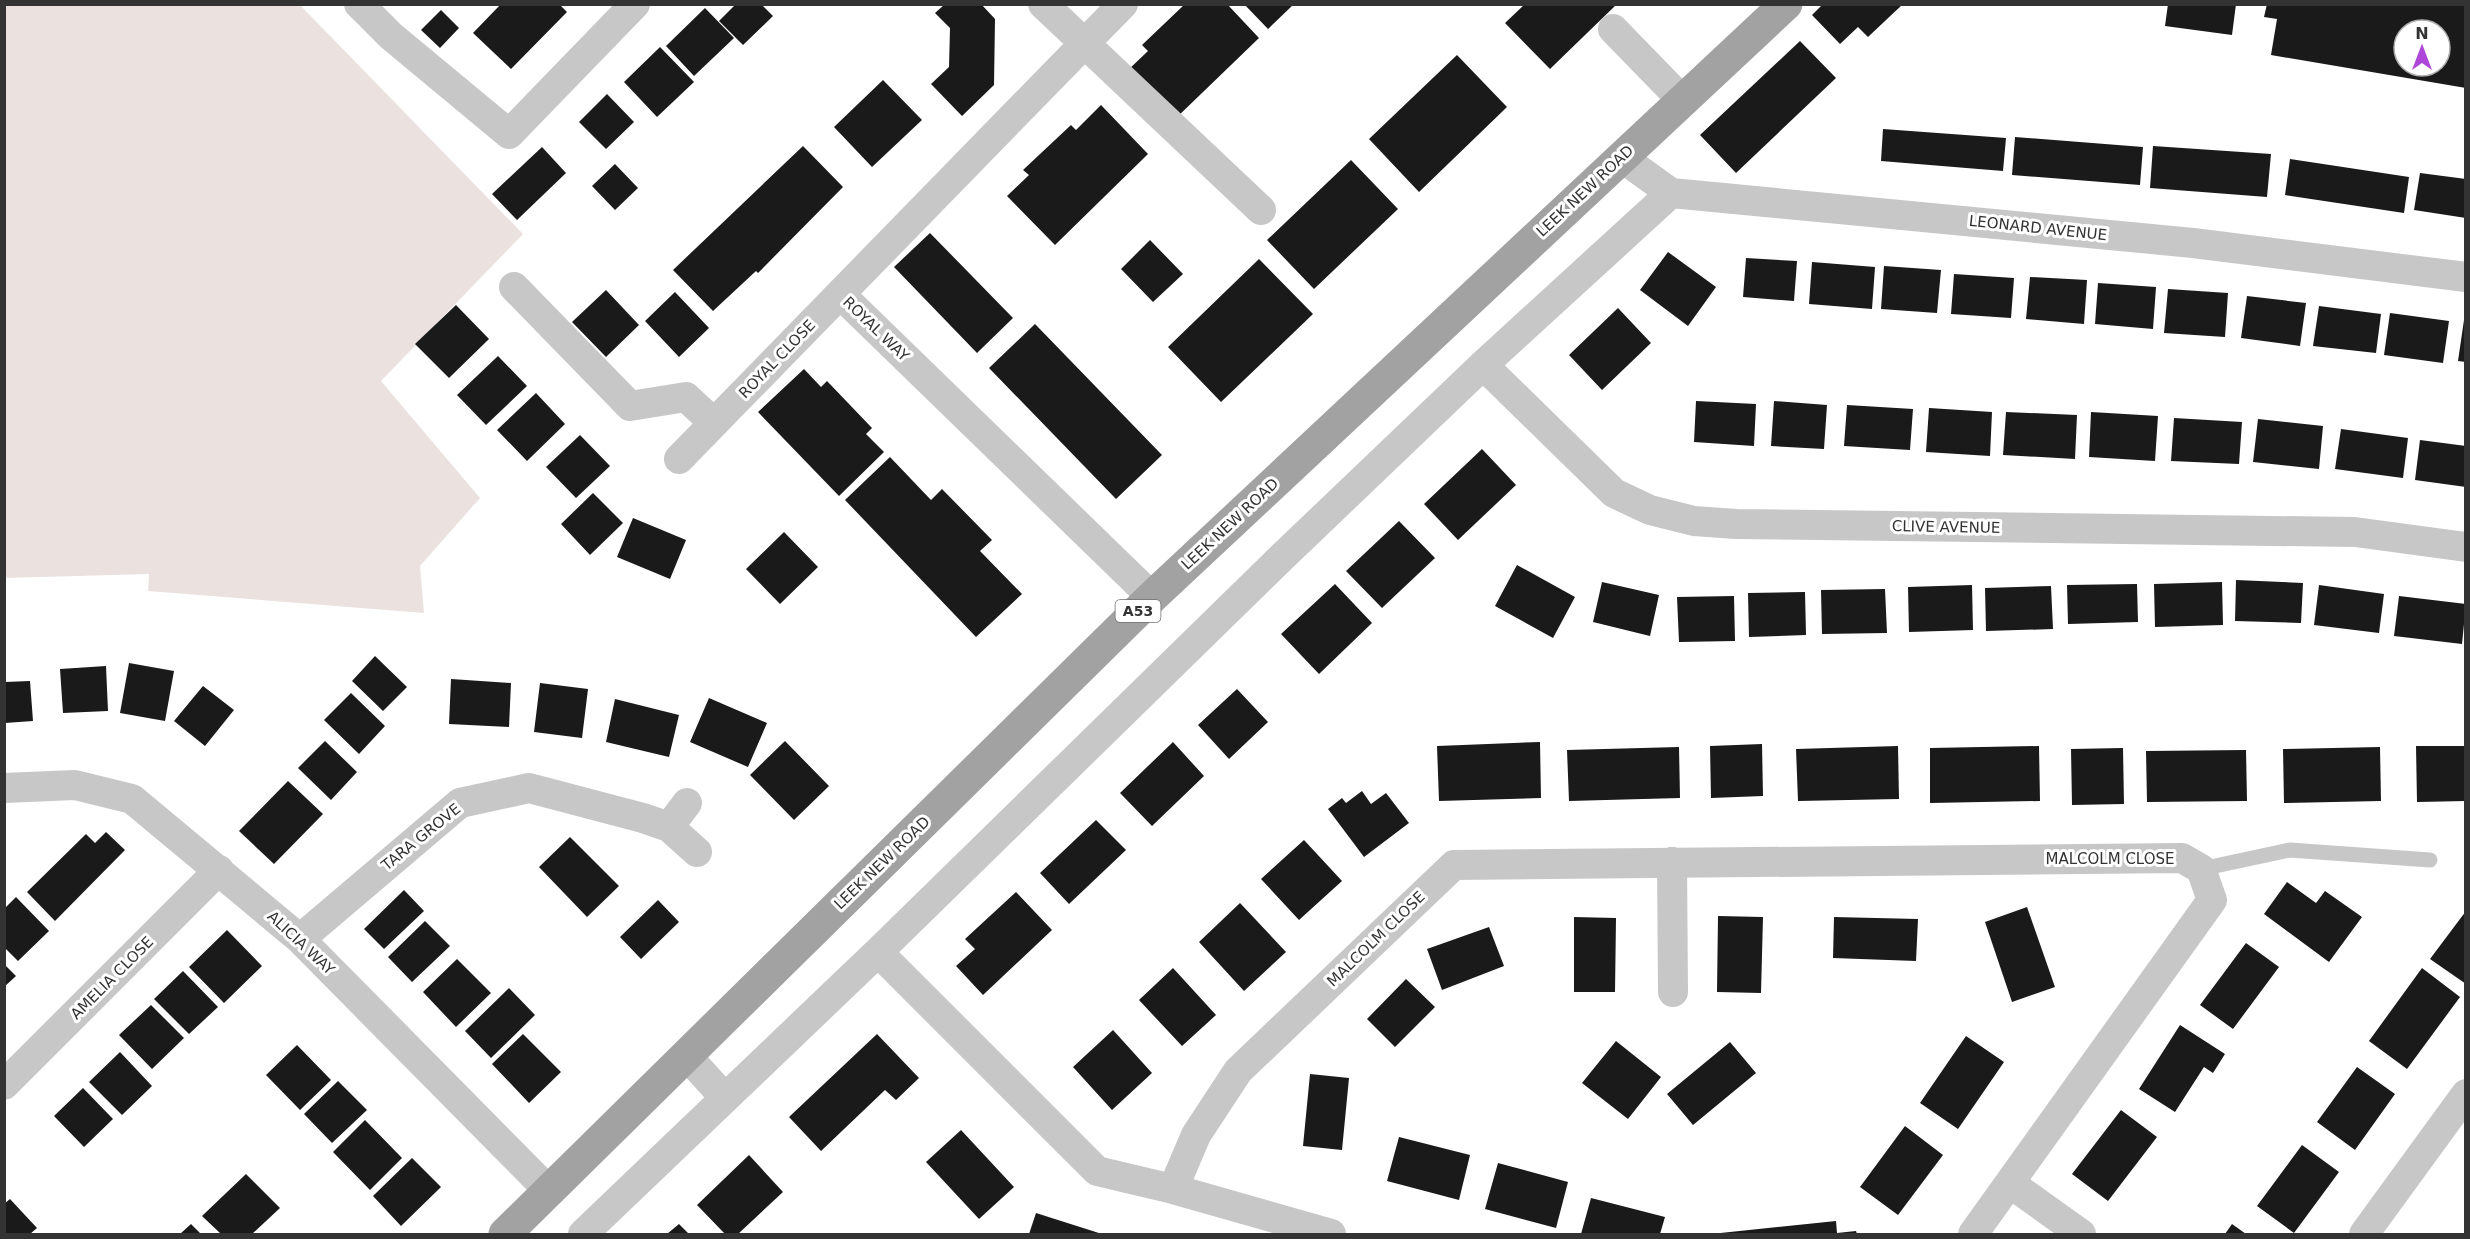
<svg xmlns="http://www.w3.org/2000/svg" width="2470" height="1239" font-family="'DejaVu Sans',sans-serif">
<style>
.green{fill:#ebe2e0}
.building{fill:#1a1a1a;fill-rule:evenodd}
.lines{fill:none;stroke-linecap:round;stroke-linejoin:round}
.service{stroke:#c7c7c7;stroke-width:15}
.minor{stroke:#c7c7c7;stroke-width:30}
.trunk{stroke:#a2a2a2;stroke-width:33}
.labels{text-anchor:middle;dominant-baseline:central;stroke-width:6;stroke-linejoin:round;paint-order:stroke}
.shield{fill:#fff;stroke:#707070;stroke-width:1.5}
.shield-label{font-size:14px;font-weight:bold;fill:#333}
.street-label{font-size:15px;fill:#333;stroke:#fff}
</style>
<rect width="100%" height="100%" fill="#fff"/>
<path class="green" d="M4,5H300L523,234L381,381L480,498L420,566L424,613L148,591L149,574L5,578Z"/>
<path class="building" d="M501,4H559L567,12L511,69L473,33Z
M736,4H761L773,16L743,45L719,21Z
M1185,4H1227L1259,38L1174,120L1127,71L1148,51L1142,45Z
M1244,4H1294L1268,29Z
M1525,4H1617L1550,69L1505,23Z
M1823,4H1903L1868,37L1858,27L1840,44L1812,15Z
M2168,4H2236L2232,35L2165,26Z
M2267,4L2466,5V88L2271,55L2277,19L2264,17ZM2404,30H2440V66H2404Z
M944,5H982L995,19L994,85L962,116L931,84L949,67L950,28L935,13Z
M705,8L734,38L694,76L666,46Z
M441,10L459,28L440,48L421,30Z
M1800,41L1836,78L1736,173L1700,135Z
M660,47L694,82L657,117L624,82Z
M1457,55L1507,107L1419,192L1369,139Z
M883,80L922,120L872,167L834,127Z
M607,94L634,122L606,149L579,122Z
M1101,105L1148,154L1055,245L1007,196L1029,175L1023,170L1071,125L1076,130Z
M1883,129L2006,138L2003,171L1881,161Z
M2015,137L2143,147L2140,185L2012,175Z
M803,146L843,187L758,273L756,271L713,311L673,270Z
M2153,146L2271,154L2267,197L2150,188Z
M542,147L566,173L517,220L492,194Z
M2290,159L2409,177L2404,213L2285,195Z
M1351,160L1398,209L1314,289L1267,240Z
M615,164L638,188L615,210L592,186Z
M2420,173L2466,179V218L2414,210Z
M930,233L1013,318L977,353L894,267Z
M1150,240L1183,274L1153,302L1121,269Z
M1668,252L1716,287L1688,326L1640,290Z
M1746,258L1797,261L1794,301L1743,297Z
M1259,259L1313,314L1221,402L1168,347Z
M1812,262L1875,267L1872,309L1809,304Z
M1884,266L1941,270L1937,313L1881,309Z
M1954,274L2014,278L2011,318L1951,314Z
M2030,277L2087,280L2084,324L2026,319Z
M2098,283L2156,287L2153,329L2095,324Z
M2168,289L2228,293L2225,337L2164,333Z
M606,290L639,325L606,357L572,322Z
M675,292L709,328L679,357L645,321Z
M2247,296L2306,303L2300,346L2241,338Z
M456,305L489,339L449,378L415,344Z
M2319,306L2381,314L2376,353L2313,346Z
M1618,308L1651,343L1602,390L1569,355Z
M2390,313L2449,321L2443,363L2384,355Z
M2464,320H2466V362L2458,361Z
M1035,324L1162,455L1116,499L989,368Z
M498,356L527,386L486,425L457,395Z
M804,369L821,387L827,381L872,428L866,434L884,452L839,496L758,412Z
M536,393L565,424L527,461L497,430Z
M1696,401L1756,404L1754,446L1694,442Z
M1774,401L1827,405L1824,449L1771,446Z
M1847,405L1913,409L1910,450L1844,446Z
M1929,408L1992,412L1990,456L1926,452Z
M2006,412L2077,415L2075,459L2003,455Z
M2091,412L2158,416L2155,461L2089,457Z
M2174,418L2242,422L2239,464L2171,461Z
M2258,419L2323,426L2319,469L2253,462Z
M2341,429L2408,438L2403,478L2335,469Z
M580,435L610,466L576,498L546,467Z
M2420,440L2466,446V487L2415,480Z
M1482,449L1516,485L1458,540L1424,504Z
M890,457L931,500L942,489L992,540L980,551L1022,594L976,637L845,500Z
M593,493L623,523L590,555L561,524Z
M633,518L686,540L670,579L617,557Z
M1399,521L1435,558L1382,608L1346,571Z
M784,532L818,567L780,604L746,569Z
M1517,565L1575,597L1553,638L1495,606Z
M2236,580L2303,583L2301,623L2235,621Z
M1602,582L1659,595L1650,636L1593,622Z
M2222,582L2223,625L2155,627L2154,584Z
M1335,584L1372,623L1319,674L1281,634Z
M2137,584L2138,622L2068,624L2067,585Z
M1972,585L1973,630L1909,632L1908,587Z
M2319,585L2384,594L2379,633L2314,625Z
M2051,586L2053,629L1986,631L1985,588Z
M1885,589L1887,633L1822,634L1821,590Z
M1805,592L1806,635L1749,637L1748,593Z
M1734,596L1735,641L1679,642L1677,597Z
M2399,596L2466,604L2462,644L2394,636Z
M375,656L407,687L383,711L352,681Z
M129,663L174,671L165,721L120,713Z
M106,666L108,711L63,713L60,669Z
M451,679L511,683L509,727L449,724Z
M30,681L33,721L5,723V682Z
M540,683L588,689L582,738L534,732Z
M203,686L234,710L205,746L174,721Z
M1237,689L1268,722L1229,759L1198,725Z
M351,693L385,726L359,754L324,720Z
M709,698L767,723L748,767L690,742Z
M615,699L679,715L669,757L606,742Z
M325,741L357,772L331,800L298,768Z
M785,741L829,786L794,820L750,775Z
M1173,742L1204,776L1152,826L1120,793Z
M1540,742L1541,798L1439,801L1437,746Z
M1762,744L1763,796L1711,798L1710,746Z
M1898,746L1899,799L1798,801L1796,749Z
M2039,746L2040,801L1930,803V748Z
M2416,746H2466V801L2417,802Z
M1679,747L1680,798L1569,801L1567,750Z
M2380,747L2381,801L2284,803L2283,749Z
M2123,748L2124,804L2072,805L2071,749Z
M2246,750L2247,801L2147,802L2146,751Z
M288,781L323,814L274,864L239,831Z
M1362,791L1371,804L1386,793L1409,823L1364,857L1328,809L1342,798L1346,803Z
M1096,820L1126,850L1069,904L1040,873Z
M106,832L125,850L55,921L27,892L86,834L95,843Z
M570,837L619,886L587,917L539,867Z
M1304,840L1342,881L1299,920L1261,879Z
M2287,882L2316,903L2325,891L2362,917L2329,962L2264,914Z
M404,890L424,911L384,949L364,929Z
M1016,892L1052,930L983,995L956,966L975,949L965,939Z
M16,897L49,931L18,961L4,947V909Z
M658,900L679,922L641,959L620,937Z
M1240,903L1286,952L1244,991L1199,942Z
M2027,907L2055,987L2012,1002L1985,922Z
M2466,911V984L2430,959Z
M1718,916L1763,917L1761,993L1717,992Z
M1574,917L1616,918L1615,992H1574Z
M1834,917L1918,919L1916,961L1833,958Z
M425,921L450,946L412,982L388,957Z
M1489,927L1504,966L1442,990L1427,949Z
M227,930L262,966L224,1003L189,967Z
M2246,943L2279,967L2233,1029L2200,1005Z
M457,959L491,993L456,1027L423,992Z
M4,964L16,976L4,987Z
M1173,968L1216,1015L1182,1046L1139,1000Z
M2422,968L2460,997L2407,1069L2369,1041Z
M183,971L218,1007L189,1034L154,999Z
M1406,979L1435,1007L1395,1047L1367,1019Z
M509,988L535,1015L491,1058L465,1031Z
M151,1005L184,1038L152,1069L119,1035Z
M2180,1025L2225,1054L2213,1073L2204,1067L2175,1112L2139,1089Z
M1113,1030L1152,1073L1112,1110L1073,1067Z
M523,1034L561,1072L529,1103L492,1064Z
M877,1034L919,1078L896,1100L885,1090L821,1151L789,1117Z
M1966,1036L2004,1062L1958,1129L1920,1103Z
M1616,1041L1661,1077L1628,1119L1582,1083Z
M1730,1042L1756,1073L1693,1125L1667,1094Z
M297,1045L331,1080L300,1110L266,1075Z
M120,1052L152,1086L122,1115L89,1082Z
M2357,1067L2395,1094L2355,1150L2317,1122Z
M1310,1074L1349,1078L1342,1150L1303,1146Z
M338,1081L367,1110L332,1143L304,1114Z
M83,1088L113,1119L84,1147L54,1116Z
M2121,1110L2157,1137L2108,1201L2072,1174Z
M365,1120L402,1158L370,1190L333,1152Z
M1905,1126L1943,1155L1898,1215L1860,1187Z
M961,1130L1014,1187L979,1219L926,1162Z
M1399,1137L1470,1155L1459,1200L1387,1181Z
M2302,1145L2339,1172L2294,1233L2257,1206Z
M749,1155L783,1192L738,1234H725L697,1205Z
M412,1158L441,1187L401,1226L373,1196Z
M1498,1163L1568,1182L1556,1228L1485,1209Z
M246,1174L280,1208L252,1234H221L202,1216Z
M1591,1198L1665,1217L1660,1234H1581Z
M10,1199L37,1228L30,1234H4V1204Z
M1036,1213L1102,1234H1029Z
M1836,1221L1837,1233L1856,1231L1857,1234H1711Z
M191,1224L201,1234H180Z
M679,1224L689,1234H667Z
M2232,1224L2246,1234H2225Z"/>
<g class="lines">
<path class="service" d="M2201,869L2290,850L2430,860"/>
<path class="minor" d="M359,4L391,36L509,134L635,4
M1043,4L1261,210
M1123,4L840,294L1152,597
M1613,29L1683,101
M1621,157L1671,193L2193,243L2466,277
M514,287L630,406L686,397L714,423
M1483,365L1614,493L1650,510L1694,521L1736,524L2355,532L2466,547
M679,459L840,294
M4,788L75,785L132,799L300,939L549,1191
M687,803L669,827L697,852
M1672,862L1673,992
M300,939L460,803L529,788L643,818L669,827
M878,952L1097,1171L1173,1189L1331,1234
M686,1055L725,1098
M4,1085L219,870
M2011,1184L2081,1234
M1173,1189L1196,1135L1238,1071L1454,865L2182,858L2201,869L2212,900L1973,1234
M583,1234L878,952L1281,558L1483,365L1671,193
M2364,1234L2466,1094"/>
<path class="trunk" d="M505,1234L1152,597L1786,4"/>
</g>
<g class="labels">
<rect class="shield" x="1115.5" y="600" width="45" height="22" rx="4.5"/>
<g class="shield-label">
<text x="1138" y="611">A53</text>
</g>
<g class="street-label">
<text transform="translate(1585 191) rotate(-43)">LEEK NEW ROAD</text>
<text transform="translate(2038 228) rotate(6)">LEONARD AVENUE</text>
<text transform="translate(876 329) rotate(44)">ROYAL WAY</text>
<text transform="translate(777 359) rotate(-46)">ROYAL CLOSE</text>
<text transform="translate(1230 524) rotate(-43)">LEEK NEW ROAD</text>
<text transform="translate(1946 527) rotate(1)">CLIVE AVENUE</text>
<text transform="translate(421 837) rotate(-39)">TARA GROVE</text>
<text x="2110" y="859">MALCOLM CLOSE</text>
<text transform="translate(882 863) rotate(-44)">LEEK NEW ROAD</text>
<text transform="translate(1376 939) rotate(-44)">MALCOLM CLOSE</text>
<text transform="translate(301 943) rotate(43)">ALICIA WAY</text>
<text transform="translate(112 978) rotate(-45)">AMELIA CLOSE</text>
</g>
</g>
<rect width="2470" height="1239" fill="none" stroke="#333333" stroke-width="12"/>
<g transform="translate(2422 48)"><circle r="28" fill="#ffffff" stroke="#adadad" stroke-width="1.5"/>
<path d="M0-4.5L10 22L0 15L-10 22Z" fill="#ae47d7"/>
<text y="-9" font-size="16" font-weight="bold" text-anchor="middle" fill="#333333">N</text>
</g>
</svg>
